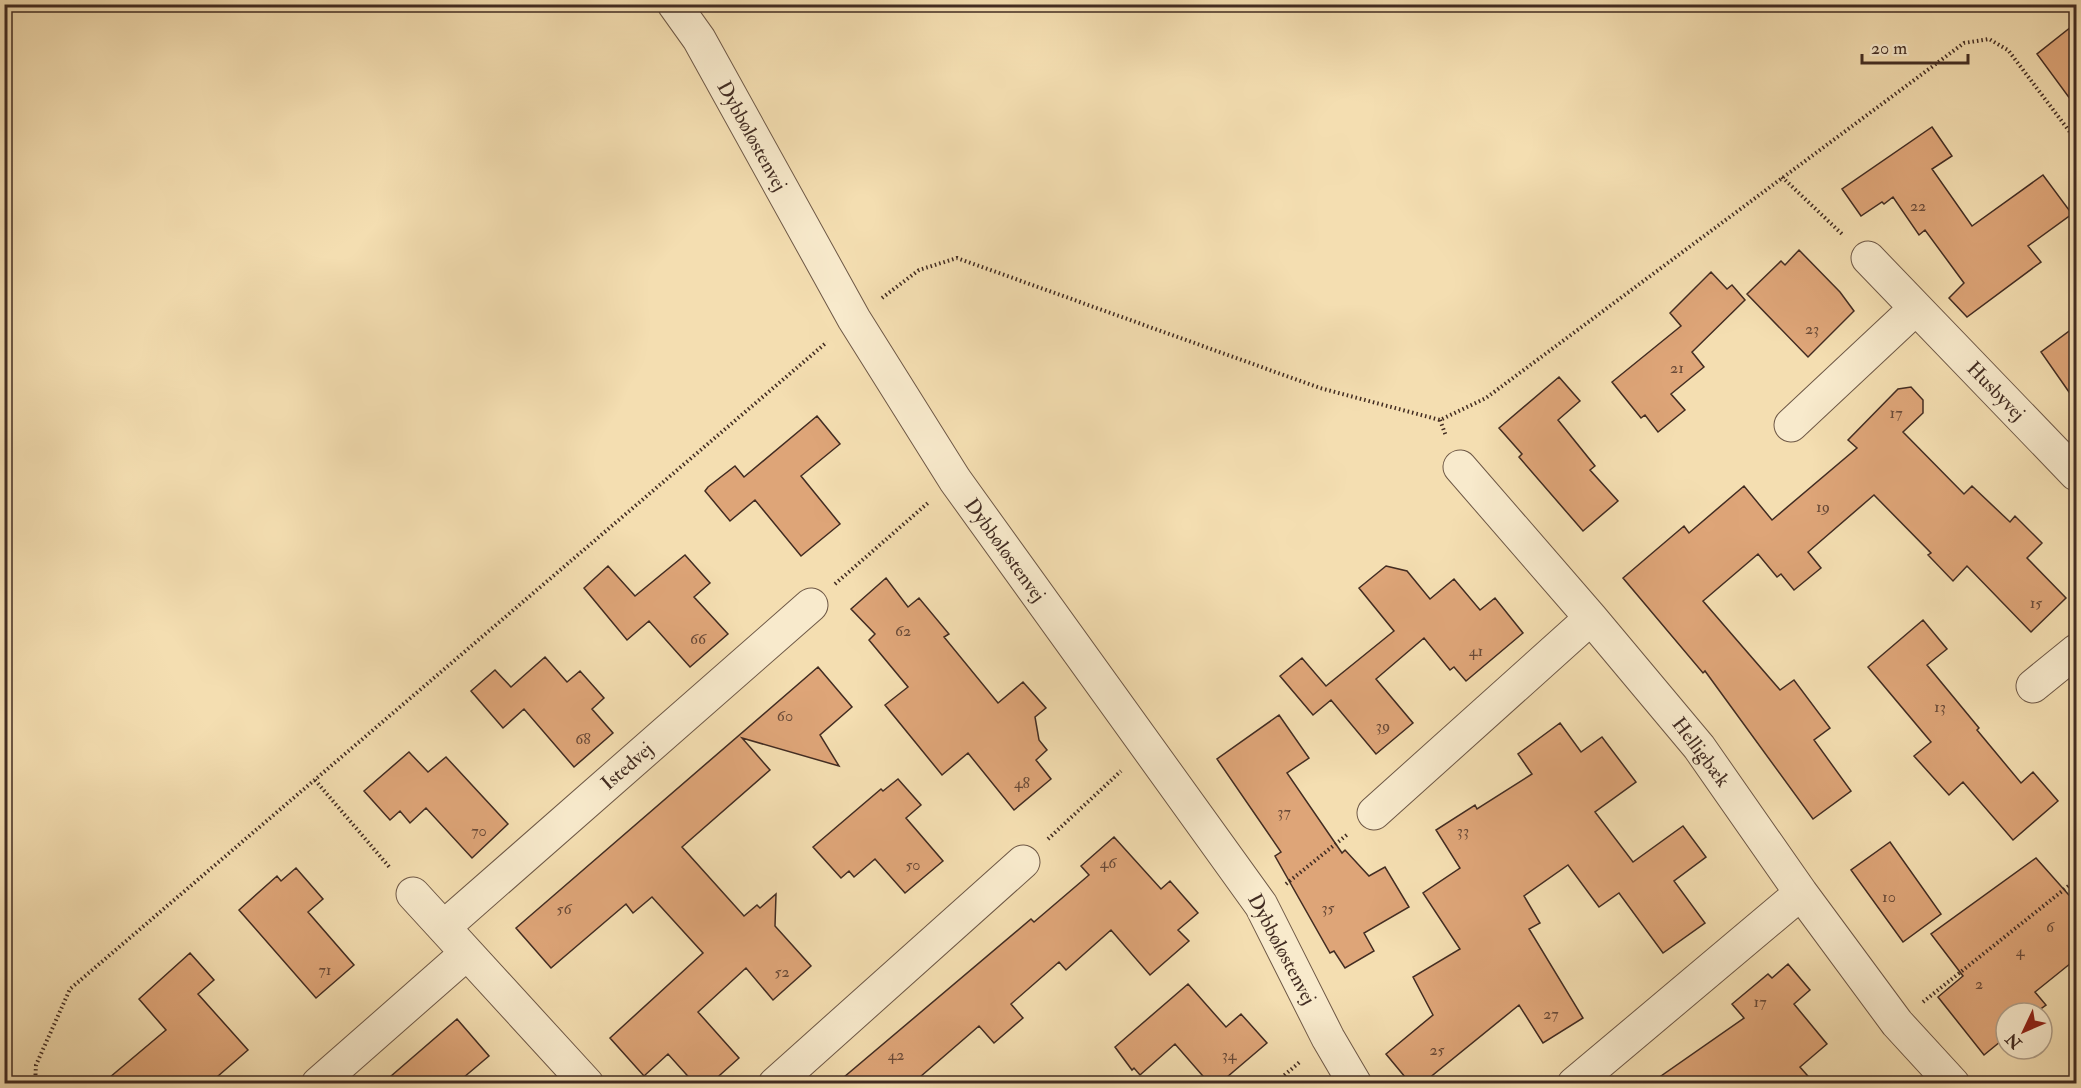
<svg xmlns="http://www.w3.org/2000/svg" width="2081" height="1088" font-family="'IM FELL Double Pica',serif">
<style>
.building{fill:#dea578;stroke:#422c22;stroke-width:1.5}
.lines{fill:none;stroke-linecap:round;stroke-linejoin:round}
.street-casing{stroke:#6e5846;stroke-width:35}
.path{stroke:#422c22;stroke-width:4;stroke-dasharray:1.5 3;stroke-linecap:butt}
.street{stroke:#f8eacc;stroke-width:33}
.labels{text-anchor:middle;dominant-baseline:central;stroke-width:5;stroke-linejoin:round;paint-order:stroke}
.number-label{font-size:16px;fill:#694a38}
.street-label{font-size:20px;fill:#422c22;stroke:#f8eacc}
</style>
<rect width="100%" height="100%" fill="#f4deb1"/>
<filter id="stains"><feTurbulence type="fractalNoise" baseFrequency=".00333" numOctaves="4"/><feColorMatrix values="0 0 0 0 .2 0 0 0 0 .09 0 0 0 0 .02 0 0 0 .5 -.17"/></filter>
<radialGradient id="worn" r=".72"><stop offset=".6" stop-color="#630" stop-opacity="0"/><stop offset="1" stop-color="#630" stop-opacity=".3"/></radialGradient>
<path class="building" d="M2076,23V107L2037,54Z
M1932,127L1952,156L1932,169L1972,226L2043,175L2072,214L2028,246L2041,262L1967,317L1949,298L1964,283L1925,230L1919,235L1893,197L1884,204L1882,202L1861,216L1842,189Z
M1799,250L1840,292L1854,311L1808,357L1747,294L1781,261L1785,265Z
M1711,272L1727,289L1732,285L1745,300L1692,352L1704,367L1671,394L1685,410L1658,432L1645,415L1641,418L1612,382L1681,326L1670,313Z
M2076,326V402L2041,352Z
M1559,377L1580,401L1558,420L1595,466L1590,470L1618,501L1583,531L1519,457L1522,454L1499,428Z
M1911,387L1923,400V413L1903,432L1964,494L1972,486L2010,522L2015,516L2042,543L2027,558L2066,598L2031,632L1967,566L1953,581L1928,555L1931,553L1874,495L1808,552L1821,568L1794,590L1781,574L1777,577L1758,554L1703,601L1780,690L1794,680L1830,728L1814,740L1851,791L1813,819L1705,671L1703,673L1623,578L1684,526L1689,533L1744,486L1772,520L1857,448L1848,440L1898,389Z
M817,416L840,444L801,476L840,524L801,556L755,500L730,521L705,491L708,487L735,466L744,477Z
M685,555L710,583L694,597L728,634L690,667L649,621L627,640L584,588L608,566L635,596Z
M1386,566L1407,571L1430,599L1454,579L1480,610L1495,598L1523,633L1466,681L1454,667L1450,670L1424,638L1376,679L1413,723L1376,754L1331,700L1313,715L1280,676L1302,658L1326,686L1394,631L1359,588Z
M886,578L908,607L919,598L949,634L944,637L998,703L1023,682L1046,708L1035,717L1039,740L1047,750L1036,760L1051,779L1014,810L968,753L942,775L885,705L908,687L869,640L875,634L851,609Z
M1923,620L1947,649L1927,665L1979,728L1977,730L2021,783L2033,772L2058,801L2013,840L1963,782L1949,795L1914,756L1931,742L1868,667Z
M545,657L567,682L580,671L604,698L592,709L613,733L574,767L524,709L503,728L471,691L495,670L511,687Z
M818,667L852,707L820,735L839,766L742,738L770,770L682,847L744,916L757,905L760,908L776,894L775,926L811,966L773,1000L746,968L698,1012L739,1058L711,1083H694L668,1054L644,1076L610,1038L703,953L652,897L633,913L626,904L551,968L516,928Z
M1279,715L1309,758L1287,773L1342,853L1345,850L1369,876L1385,867L1409,907L1364,933L1374,951L1345,968L1334,951L1330,953L1275,856L1281,852L1217,759Z
M1560,723L1581,752L1602,737L1636,782L1595,812L1633,862L1683,826L1706,857L1674,881L1705,923L1663,953L1619,893L1599,907L1568,865L1524,896L1540,923L1529,929L1583,1018L1543,1043L1519,1005L1423,1083H1410L1386,1054L1433,1015L1413,977L1460,949L1423,893L1460,868L1436,830L1475,805L1477,809L1532,774L1518,754Z
M409,752L428,772L446,757L508,824L472,858L426,808L410,823L400,811L390,820L364,791Z
M898,779L921,805L906,818L943,861L905,893L875,859L854,877L849,871L841,878L813,847L881,789L883,791Z
M1114,837L1161,889L1170,881L1198,913L1178,930L1189,941L1150,975L1111,930L1066,970L1059,962L1011,1004L1023,1018L994,1043L979,1026L913,1083H837L1031,919L1034,922L1089,875L1081,866Z
M1890,842L1941,914L1903,942L1851,870Z
M2036,858L2076,903V959L2035,992L2046,1005L2035,1013H2006V1037L1984,1055L1938,997L1963,976L1931,934Z
M296,868L323,899L308,912L354,965L316,998L239,910L277,876L281,881Z
M190,953L214,980L198,994L248,1050L210,1083H103L166,1030L139,999Z
M1788,964L1810,990L1794,1004L1827,1044L1800,1067L1814,1083H1651L1744,1018L1732,1004L1768,974L1772,978Z
M1188,984L1226,1027L1241,1014L1267,1043L1220,1083H1209L1175,1044L1140,1075L1134,1068L1132,1070L1115,1047Z
M457,1019L489,1056L457,1083H383Z"/>
<g class="lines">
<defs>
<path id="street" d="M674,4L699,39L854,319L955,480L1261,905L1328,1038L1355,1084
M1868,258L2076,474
M1791,425L1916,308
M1460,467L1591,618L1699,747L1801,893L1897,1023L1953,1084
M2033,686L2076,651
M1374,813L1591,618
M413,894L587,1084
M444,927L811,605
M318,1084L467,953
M775,1084L1023,862
M1574,1084L1801,893"/>
</defs>
<use href="#street" class="street-casing"/>
<path class="path" d="M1782,177L1843,235
M882,298L919,270L957,258L1320,388L1440,420L1486,398L1964,43L1989,39L2008,50L2076,140
M1440,420L1446,436
M835,584L929,502
M315,780L391,869
M1048,839L1121,771
M1286,884L1348,834
M1923,1002L2076,880
M35,1084L36,1065L70,989L827,342
M1274,1084L1301,1061"/>
<use href="#street" class="street"/>
</g>
<g class="labels">
<g class="number-label">
<text x="1918" y="206">22</text>
<text x="1812" y="329">23</text>
<text x="1677" y="368">21</text>
<text x="1896" y="413">17</text>
<text x="1823" y="507">19</text>
<text x="2036" y="603">15</text>
<text x="903" y="631">62</text>
<text x="698" y="639">66</text>
<text x="1476" y="651">41</text>
<text x="1940" y="707">13</text>
<text x="785" y="716">60</text>
<text x="1383" y="726">39</text>
<text x="583" y="739">68</text>
<text x="1022" y="783">48</text>
<text x="1284" y="812">37</text>
<text x="479" y="831">70</text>
<text x="1463" y="831">33</text>
<text x="1108" y="863">46</text>
<text x="913" y="865">50</text>
<text x="1889" y="897">10</text>
<text x="1328" y="908">35</text>
<text x="564" y="909">56</text>
<text x="2050" y="927">6</text>
<text x="2020" y="951">4</text>
<text x="325" y="970">71</text>
<text x="782" y="972">52</text>
<text x="1979" y="984">2</text>
<text x="1760" y="1002">17</text>
<text x="1551" y="1014">27</text>
<text x="1437" y="1050">25</text>
<text x="896" y="1055">42</text>
<text x="1229" y="1055">34</text>
</g>
<g class="street-label">
<text transform="translate(752 136) rotate(61)">Dybbøløstenvej</text>
<text transform="translate(1996 391) rotate(46)">Husbyvej</text>
<text transform="translate(1005 550) rotate(54)">Dybbøløstenvej</text>
<text transform="translate(1701 752) rotate(53)">Helligbæk</text>
<text transform="translate(627 766) rotate(-41)">Istedvej</text>
<text transform="translate(1282 949) rotate(62)">Dybbøløstenvej</text>
</g>
</g>
<rect width="2081" height="1088" fill="none" stroke="#f4deb1" stroke-width="24"/>
<rect x="6" y="6" width="2069" height="1076" fill="none" stroke="#422c22" stroke-width="3"/>
<rect x="12" y="12" width="2057" height="1064" fill="none" stroke="#422c22" stroke-width="1.5"/>
<g transform="translate(2024 1031) rotate(226)"><circle r="28" fill="#f8eacc" stroke="#af9e88" stroke-width="1.5"/>
<path d="M0-4.5L10 22L0 15L-10 22Z" fill="#8f2418"/>
<text y="-9" font-size="16" font-weight="bold" text-anchor="middle" fill="#422c22">N</text>
</g>
<path d="M1862 54v9h106v-9" fill="none" stroke="#422c22" stroke-width="3"/>
<text x="1871" y="54" font-size="18" fill="#422c22" stroke="#f8eacc" stroke-width="4.5" paint-order="stroke">20 m</text>
<rect width="100%" height="100%" filter="url(#stains)"/>
<rect width="100%" height="100%" fill="url(#worn)"/>
</svg>
